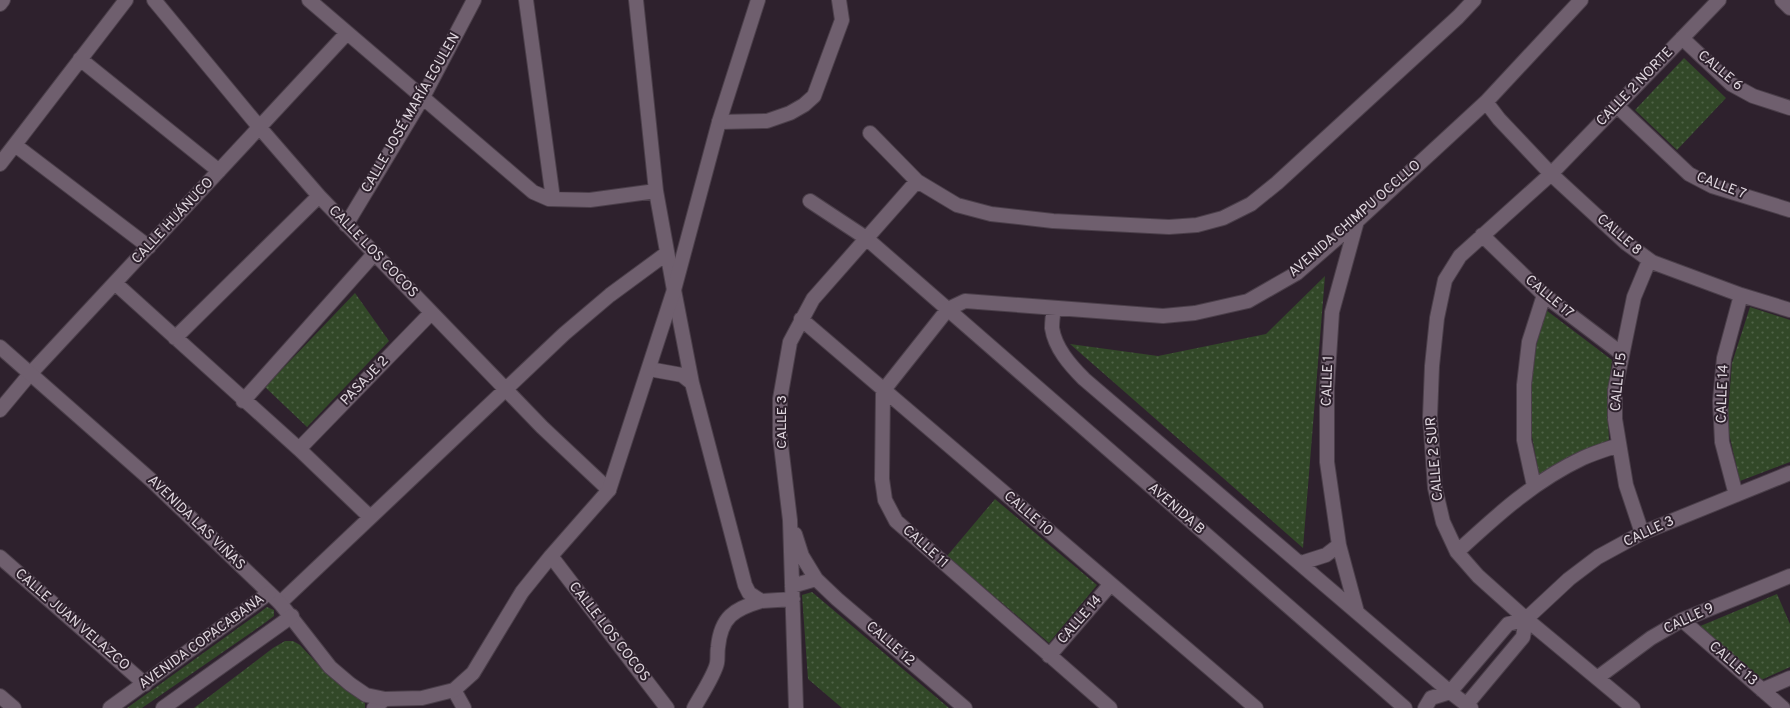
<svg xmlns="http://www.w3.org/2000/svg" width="1790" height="708" font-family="Overpass,sans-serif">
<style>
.grass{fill:url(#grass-dots)}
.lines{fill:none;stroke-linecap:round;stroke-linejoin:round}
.minor-casing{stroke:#4b3f4a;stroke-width:16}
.tertiary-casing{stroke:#4b3f4a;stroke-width:16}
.secondary-casing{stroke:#4b3f4a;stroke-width:16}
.minor{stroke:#6f5f6e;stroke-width:14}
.tertiary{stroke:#6f5f6e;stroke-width:14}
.secondary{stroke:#6f5f6e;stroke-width:14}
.labels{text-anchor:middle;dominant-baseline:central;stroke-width:4;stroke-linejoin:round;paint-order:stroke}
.street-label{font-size:14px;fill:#e0d7df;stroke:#2e212d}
</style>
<defs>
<pattern id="grass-dots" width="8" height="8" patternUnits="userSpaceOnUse" patternTransform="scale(1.25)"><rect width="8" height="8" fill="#324828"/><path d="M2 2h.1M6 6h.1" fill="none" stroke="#4f6247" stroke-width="1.8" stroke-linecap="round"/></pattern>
</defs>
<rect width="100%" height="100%" fill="#2e212d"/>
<path class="grass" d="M1684,58L1726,98L1677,150L1635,110Z
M1325,276L1303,548L1070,344L1158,356L1266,334Z
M355,293L389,341L307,427L265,387Z
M1750,307L1790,320V462L1740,481L1727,425L1732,363Z
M1546,310L1612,360L1607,399L1609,440L1539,474L1530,426L1532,361Z
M995,499L1097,585L1049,643L947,556Z
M812,592L949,708H842L808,679L802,595Z
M1777,594L1790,624V667L1761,680L1698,627Z
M267,607L274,610V616L262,625L142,708H127Z
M285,641H293L300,645L327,674L365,703V708H194L273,648Z"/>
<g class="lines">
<defs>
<path id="minor" d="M154,0L260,128L319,196L542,427L609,490
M309,0L533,192L549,199L590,200L656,191
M526,0L553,199
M636,0L656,191L674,290L692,383L745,585L749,593L761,601C734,609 721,617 718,647C717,653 718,658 717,663C715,674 700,697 694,708
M1782,0L1790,8
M0,4L3,0
M1682,38L1731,84L1753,96L1790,108
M80,59L219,171
M1486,102L1499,119L1551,174L1626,243L1652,262L1741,295L1790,310
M1617,106L1689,174L1712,186L1790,210
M719,122L767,121L790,113L804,105L814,96L842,20L839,0
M870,133L917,181L957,205L991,214L1053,221L1169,227L1197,225L1223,218L1251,204L1277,183L1458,17L1474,0
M15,145L149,247
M0,164L126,0
M810,201L866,238L1405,708
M346,225L423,97L474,0
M1482,235L1544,295L1622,354
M115,283L299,449L370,517
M1054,308C1053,314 1052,322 1052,328C1055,348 1070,365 1084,379L1450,692L1471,708
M801,319L1256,708
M175,338L319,196
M649,369L682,375L692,383
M243,401L374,254
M0,410L30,374L347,33
M299,449L431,313
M1534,486L1524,440V385L1529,342L1544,295
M1736,495L1722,442L1720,401L1724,358L1741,295
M1642,533L1626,485L1615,419V390L1634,297L1649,261
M795,534L802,556L816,579L837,599L965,708
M1457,552C1496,516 1534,481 1583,458C1594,453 1607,449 1619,445
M0,557L145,684
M1301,563L1326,555L1339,545
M792,586L816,579
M761,601L793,599
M280,603L564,334L610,295L667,253
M1357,612L1339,545L1327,462V388L1332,312L1357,221
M1682,620L1783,708
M1049,656L1110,585
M1597,678L1651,638L1682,620L1790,576
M454,690L464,708
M1762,690L1790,678
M0,696L14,708
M374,708L385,699
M796,708L790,520L780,437V399L790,342L813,299L917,181
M1110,708L896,521L885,500L882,479L883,391L948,309L965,301L1163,316L1195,313L1248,301L1297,273L1357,221L1486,102L1581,0
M1425,708L1431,698L1450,692L1508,624L1526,619L1569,579L1598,557L1642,533L1790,473
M1466,708L1467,704L1523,637L1526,619
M1633,708L1526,619L1478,576L1457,552L1443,522L1435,488L1430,417L1432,366L1437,318L1445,280L1460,256L1551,174L1719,0"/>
<path id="tertiary" d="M0,347L151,480L280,603L330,667L350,684L366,695L385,699L422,698L454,690L473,673L522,592L551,556L609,490L674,290L719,122L758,0
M551,556L667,708"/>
<path id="secondary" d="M110,708L269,593
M163,708L292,616"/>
</defs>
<use href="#minor" class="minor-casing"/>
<use href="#tertiary" class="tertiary-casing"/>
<use href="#secondary" class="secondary-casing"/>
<use href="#minor" class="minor"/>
<use href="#tertiary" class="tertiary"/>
<use href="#secondary" class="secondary"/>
</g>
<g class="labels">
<g class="street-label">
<text transform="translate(1720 71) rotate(40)">CALLE 6</text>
<text transform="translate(1635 87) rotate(-46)">CALLE 2 NORTE</text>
<text transform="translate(411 113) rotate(-60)">CALLE JOSÉ MARÍA EGULEN</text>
<text transform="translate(1721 186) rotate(21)">CALLE 7</text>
<text transform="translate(1355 219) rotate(-41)">AVENIDA CHIMPU OCCLLO</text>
<text transform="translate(173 221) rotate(-47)">CALLE HUÁNUCO</text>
<text transform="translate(1619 235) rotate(41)">CALLE 8</text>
<text transform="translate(373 252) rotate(46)">CALLE LOS COCOS</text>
<text transform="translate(1549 297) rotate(40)">CALLE 17</text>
<text transform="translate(365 381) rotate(-46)">PASAJE 2</text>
<text transform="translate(1328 381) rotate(-88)">CALLE 1</text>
<text transform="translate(1619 382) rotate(-84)">CALLE 15</text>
<text transform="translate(1723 394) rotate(-88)">CALLE 14</text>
<text transform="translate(782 422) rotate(-90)">CALLE 3</text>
<text transform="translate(1435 459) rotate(-95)">CALLE 2 SUR</text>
<text transform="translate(1176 509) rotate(41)">AVENIDA B</text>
<text transform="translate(1028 514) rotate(41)">CALLE 10</text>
<text transform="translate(196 523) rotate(44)">AVENIDA LAS VIÑAS</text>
<text transform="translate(1649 532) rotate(-25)">CALLE 3</text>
<text transform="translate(925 547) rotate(42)">CALLE 11</text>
<text transform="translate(1689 619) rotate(-25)">CALLE 9</text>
<text transform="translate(72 620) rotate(41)">CALLE JUAN VELAZCO</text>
<text transform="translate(1080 620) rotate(-49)">CALLE 14</text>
<text transform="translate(609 632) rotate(52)">CALLE LOS COCOS</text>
<text transform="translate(202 642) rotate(-36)">AVENIDA COPACABANA</text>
<text transform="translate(890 644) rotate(41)">CALLE 12</text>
<text transform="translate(1733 664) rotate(41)">CALLE 13</text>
</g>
</g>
</svg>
